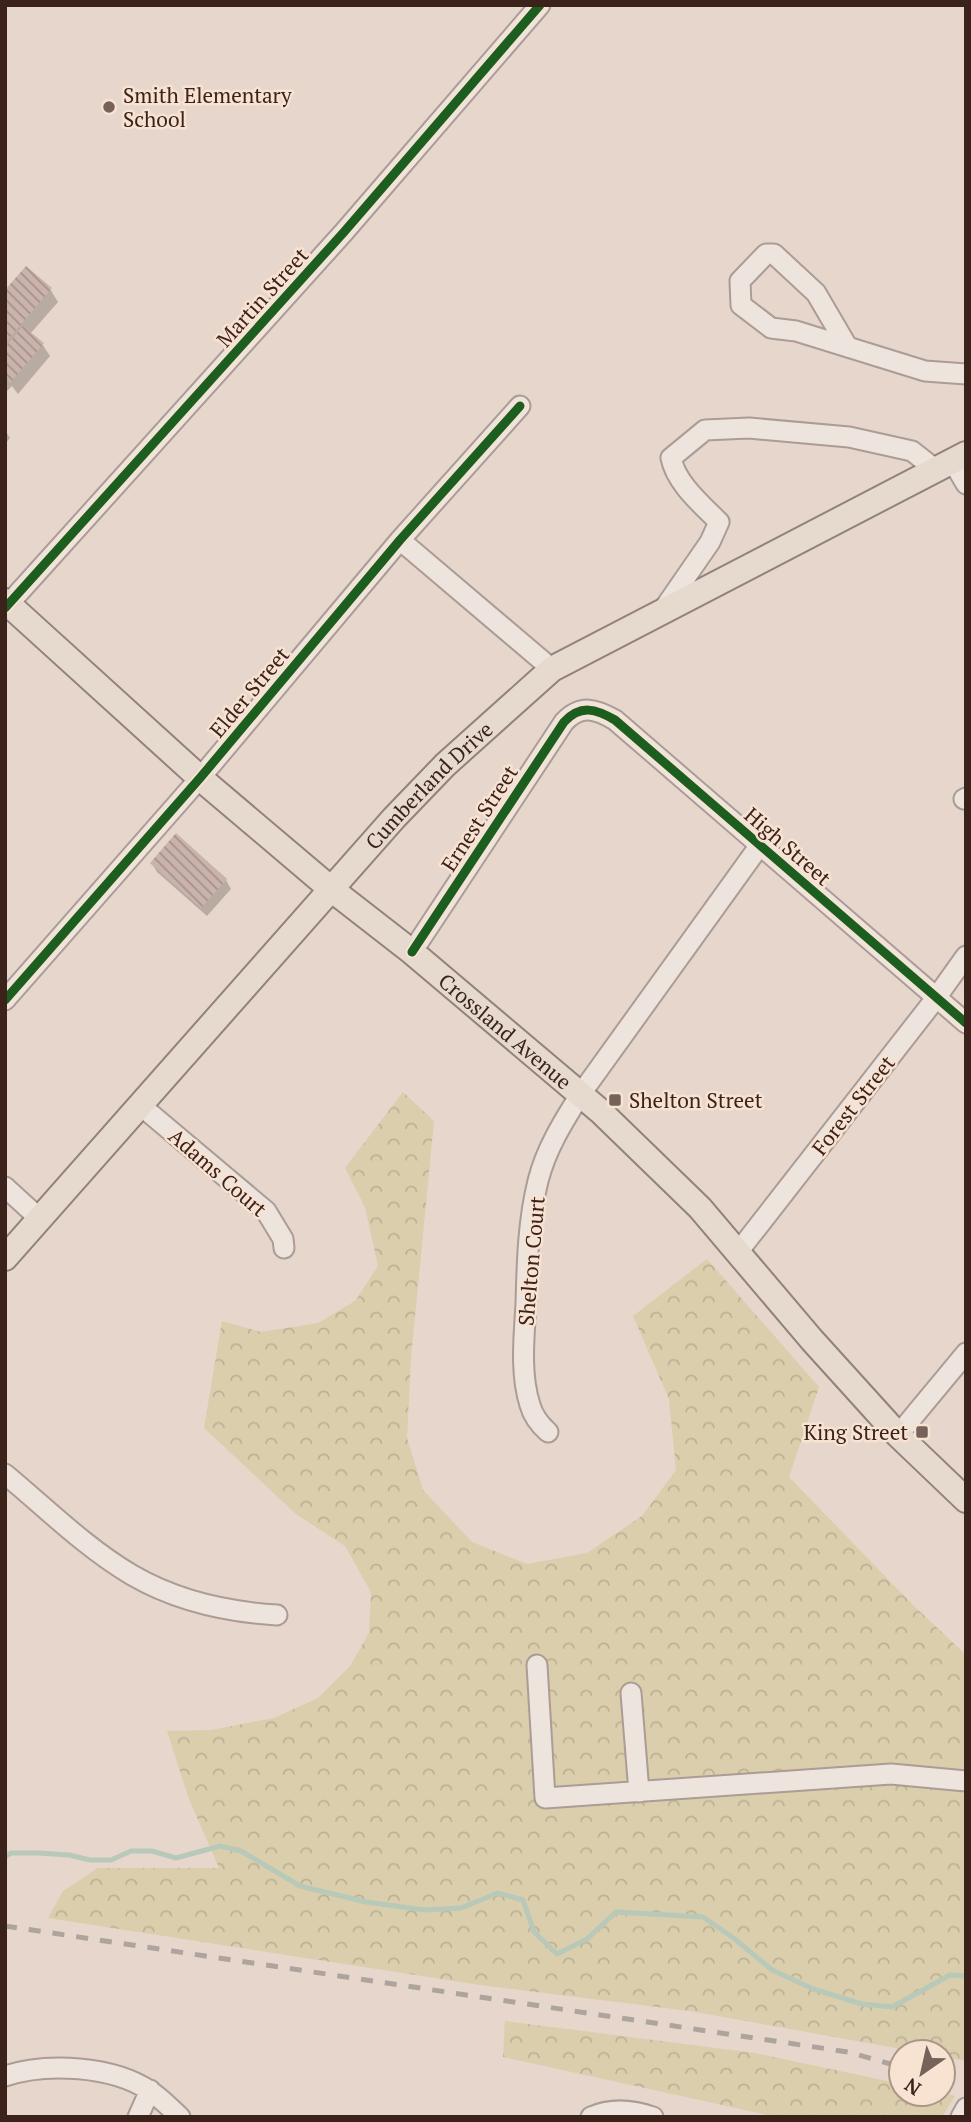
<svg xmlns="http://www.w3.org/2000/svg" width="971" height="2122" font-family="'PT Serif',serif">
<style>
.forest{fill:url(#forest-crowns)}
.shadow{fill:#0003}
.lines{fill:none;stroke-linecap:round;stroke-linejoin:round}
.stream{stroke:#b8c9b9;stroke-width:5}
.building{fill:url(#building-back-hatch)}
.minor-casing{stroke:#ab9c95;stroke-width:23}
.major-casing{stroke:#91827b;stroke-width:28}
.minor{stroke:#eee4de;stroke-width:19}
.major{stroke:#e6d9ce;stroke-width:24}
.rail{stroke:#ada49e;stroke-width:5;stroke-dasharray:12 12;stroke-linecap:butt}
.cycleway-casing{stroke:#f8e2d1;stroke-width:13}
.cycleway{stroke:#1b5e20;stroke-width:9}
.poi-dot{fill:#776259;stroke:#f8e2d1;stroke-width:2.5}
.labels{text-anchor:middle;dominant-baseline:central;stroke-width:5;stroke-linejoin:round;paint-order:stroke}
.poi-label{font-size:21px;fill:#3b231c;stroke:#f8e2d1;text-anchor:start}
.street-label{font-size:21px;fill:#3b231c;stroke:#f8e2d1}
</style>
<defs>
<pattern id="forest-crowns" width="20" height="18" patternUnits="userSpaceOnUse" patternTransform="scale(1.75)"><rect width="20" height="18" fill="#daceac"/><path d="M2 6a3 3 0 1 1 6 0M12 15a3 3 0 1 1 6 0" fill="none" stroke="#bcb193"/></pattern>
<pattern id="building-back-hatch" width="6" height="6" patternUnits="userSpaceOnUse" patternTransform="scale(1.75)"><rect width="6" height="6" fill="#cab3ac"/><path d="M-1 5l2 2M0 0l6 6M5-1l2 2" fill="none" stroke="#a5918b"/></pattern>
</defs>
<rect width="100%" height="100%" fill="#e6d6cb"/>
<path class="forest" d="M403,1092L434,1121L411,1358L407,1438L423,1490L472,1542L527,1564L587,1553L642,1516L676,1470L669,1399L633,1316L707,1259L819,1387L789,1477L912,1604L966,1655V2061L943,2057V2052H918L690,2011L480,1985L48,1918L63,1891L98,1868H219L189,1799L167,1731L211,1730L274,1718L318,1698L350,1666L369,1633L371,1592L345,1546L296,1514L204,1428L222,1321L261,1332L318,1323L355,1301L378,1266L365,1207L345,1168Z
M505,2021L755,2053L901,2084V2094L943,2092L955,2096L942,2117H777L503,2057Z"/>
<path class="shadow" d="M50,289L58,302L30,334L42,344L50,356L18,394L12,386L5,393V293Z
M5,430L10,438L5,444Z
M152,863L226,880L231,889L207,916L157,872Z"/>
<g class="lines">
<path class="stream" d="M5,1857L11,1853H38L69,1855L90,1860H111L131,1851H152L176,1858L220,1846L241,1851L300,1886L366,1902L425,1910L461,1908L498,1893L523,1900L534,1932L557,1954L587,1939L616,1912L703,1917L735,1939L772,1970L813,1989L862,2004L892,2007L950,1975L966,1976"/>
</g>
<path class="building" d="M26,266L52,288L5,343V290Z
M23,326L44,343L10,383L5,376V347Z
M176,833L227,879L201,908L150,863Z"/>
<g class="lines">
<defs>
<path id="minor" d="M847,346L816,293L774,254H766L740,281L741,305L771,328L796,331L925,371L966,374
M953,462L966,484
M400,540L552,669
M5,608L344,232L540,5
M661,613L710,542L719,522C701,504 676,483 671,458L705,430L749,428L849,437L912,451L936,470
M964,799L966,798
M412,952L564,722C581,704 596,709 615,720L966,1023
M5,1000L200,778L400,540L520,406
M140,1105L266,1211L283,1239L284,1248
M5,1187L40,1219
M738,1252L936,998L966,956
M548,1432C539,1424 533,1416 530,1405C520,1374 524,1337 526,1304C527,1263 528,1221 538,1181C546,1149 563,1122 580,1095L760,845
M898,1435L966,1353
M5,1474C46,1508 86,1548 132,1575C175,1600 228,1612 277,1615
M537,1665L545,1798L891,1774L966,1781
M631,1693L639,1792
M5,2076C47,2062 113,2066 150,2091C161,2098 170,2108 180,2117
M138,2117L150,2090
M591,2117C611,2108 633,2110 653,2117
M961,2117L966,2108"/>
<g id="major">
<path id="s1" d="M5,601L200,778L331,889L412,952L600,1111L700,1208L812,1340L898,1435L966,1500"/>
<path id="s2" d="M5,1258L394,818L445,765L552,669L966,454"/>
</g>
</defs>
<use href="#minor" class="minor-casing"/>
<use href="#major" class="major-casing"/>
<use href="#minor" class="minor"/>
<use href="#major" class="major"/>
<path class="rail" d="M5,1926L848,2052L901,2067
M943,2079L966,2085"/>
<defs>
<path id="cycleway" d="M5,608L344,232L540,5
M412,952L564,722C581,704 596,709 615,720L966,1023
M5,1000L200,778L400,540L520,406"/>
</defs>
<use href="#cycleway" class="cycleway-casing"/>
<use href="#cycleway" class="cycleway"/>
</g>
<g class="poi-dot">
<circle cx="109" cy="107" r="7"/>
<rect x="608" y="1093" width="14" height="14" rx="3.5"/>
<rect x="915" y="1425" width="14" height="14" rx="3.5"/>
</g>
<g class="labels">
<g class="poi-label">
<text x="123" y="95">Smith Elementary<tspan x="123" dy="24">School</tspan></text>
<text x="629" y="1100">Shelton Street</text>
<text x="908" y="1432" text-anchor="end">King Street</text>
</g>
<g class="street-label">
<text transform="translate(262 297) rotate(-48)">Martin Street</text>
<text transform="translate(249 692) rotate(-50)">Elder Street</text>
<text stroke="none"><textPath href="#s2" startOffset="635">Cumberland Drive</textPath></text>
<text transform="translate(479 818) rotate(-57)">Ernest Street</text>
<text transform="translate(788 846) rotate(41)">High Street</text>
<text stroke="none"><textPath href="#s1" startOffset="660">Crossland Avenue</textPath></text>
<text transform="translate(853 1105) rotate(-52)">Forest Street</text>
<text transform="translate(218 1172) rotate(41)">Adams Court</text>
<text transform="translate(531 1261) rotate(-85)">Shelton Court</text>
</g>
</g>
<rect width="971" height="2122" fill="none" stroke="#3b231c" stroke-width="14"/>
<g transform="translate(922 2073) rotate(214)"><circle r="33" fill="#f8e2d1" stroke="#ac9689" stroke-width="2"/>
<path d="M0-5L12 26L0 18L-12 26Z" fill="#776259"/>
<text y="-10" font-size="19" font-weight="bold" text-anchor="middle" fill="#3b231c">N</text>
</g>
</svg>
